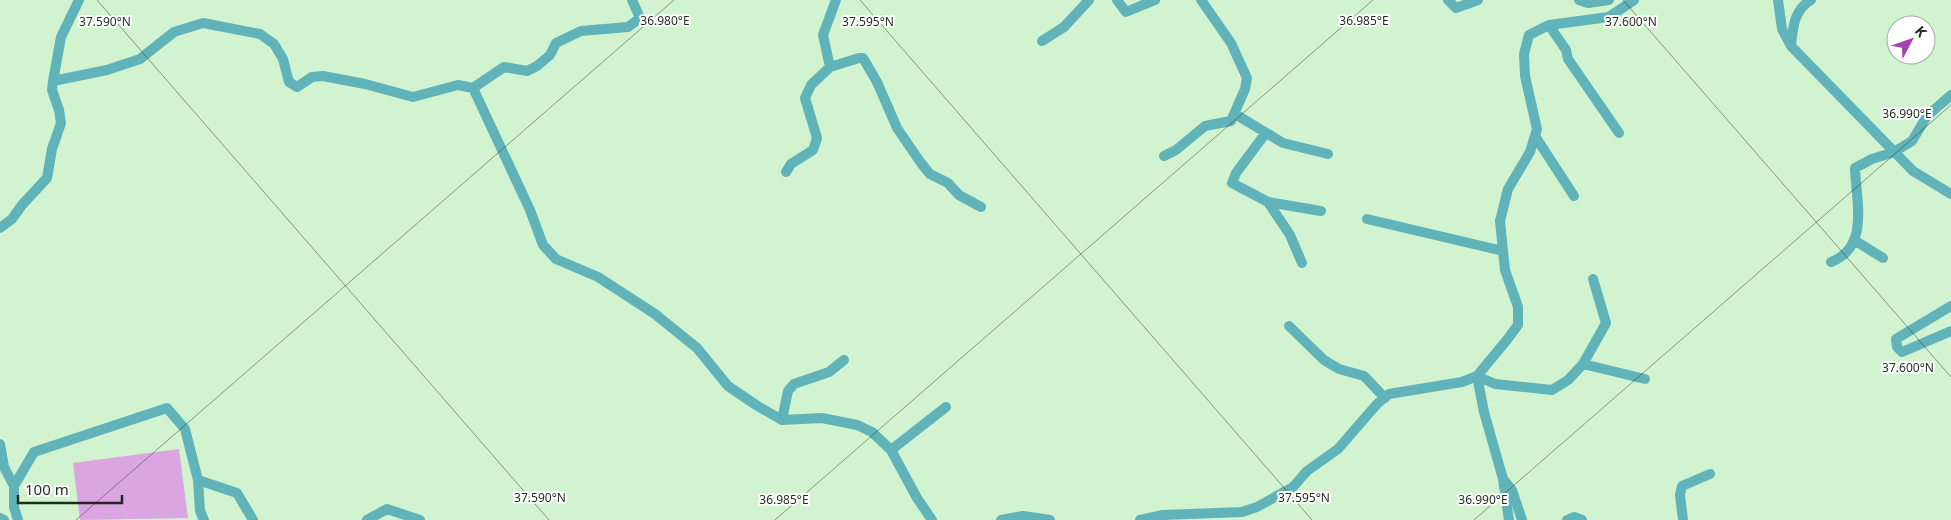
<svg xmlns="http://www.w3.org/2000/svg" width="1951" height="520" font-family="'Noto Sans',sans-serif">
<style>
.green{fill:#dba5e2}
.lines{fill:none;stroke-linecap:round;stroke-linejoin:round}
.minor{stroke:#61b3ba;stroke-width:10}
.ticks{fill:none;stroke:#1f2b1d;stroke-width:1;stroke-opacity:0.45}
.ticks-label{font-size:12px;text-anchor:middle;fill:#1f2b1d;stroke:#fff;stroke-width:4;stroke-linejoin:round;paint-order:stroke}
</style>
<rect width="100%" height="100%" fill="#d2f3cf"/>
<path class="green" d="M179,449L188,518L80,520L73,463Z"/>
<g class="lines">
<path class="minor" d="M836,0L823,35L830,67L859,58H863L877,82L897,128L921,163L930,174L948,183L959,195L981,207
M1117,0L1126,12L1155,0
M1448,0L1456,8L1478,0
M1579,0L1588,3L1609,0
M1778,0L1782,29L1791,46L1913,171L1951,194
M1549,25L1566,50L1568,59L1619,133
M1042,41L1064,27L1089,0
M1791,45C1793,27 1794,10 1811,0
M53,81L61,37L79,0
M473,88L504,67L527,71L537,66L550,55L556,43L581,31L628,27L640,18L632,0
M1235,114L1283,143L1328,154
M1265,134L1236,173L1232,183L1268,202L1321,211
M1535,136L1574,196
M1164,156L1176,150L1205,126L1231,121L1245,89L1247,78L1231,43L1201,0
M786,172L791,164L813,150L817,138L805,98L811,85L830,67
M1268,202L1290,235L1302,263
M1367,219L1503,251
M0,228L12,219L22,205L47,178L52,149L61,123L59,110L52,90L53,81L107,70L140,59L174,32L203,23L260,34L274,44L283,59L289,82L297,87L312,77L323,76L365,84L413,97L458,85L473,88L530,210L543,245L556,259L598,277L655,314L697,348L728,386L756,405L782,420L822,418L857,425L872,432L891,450L917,498L932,520
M1854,240L1883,258
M1831,262C1870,247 1856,201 1855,168L1872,159L1894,152L1912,141L1927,116L1951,95
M1951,306L1896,339L1897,347L1902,352L1951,331
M1289,326L1324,360L1339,369L1364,376L1385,398
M1583,364L1645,379
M1477,376L1495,384L1552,390L1568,380L1583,364L1606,323L1593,279
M1477,376L1484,412L1503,479L1509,520
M782,420L788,391L794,384L829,372L844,360
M0,444L4,467L14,486V507L18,520
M891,450L946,407
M198,480L237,493L253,520
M1504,480L1512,490L1522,520
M14,486L34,452L167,408L185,429L198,480L200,511L204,520
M0,518L4,520
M367,520L387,509L420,520
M1001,520L1023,516L1050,520
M1140,520L1163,515L1242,512L1257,507L1293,487L1307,471L1338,449L1377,404L1389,394L1462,382L1477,376L1506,341L1518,325V307L1505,270L1500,221L1508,189L1530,152L1537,129L1525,76L1524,54L1529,35L1549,25L1609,17L1634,0
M1567,520L1574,517L1582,520
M1683,520L1680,495L1682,486L1710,474"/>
</g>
<path class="ticks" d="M97,0L549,520M860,0L1312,520M1623,0L1951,377M76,520L674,0M775,520L1373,0M1474,520L1951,105"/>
<g class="ticks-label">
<text x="665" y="25">36.980°E</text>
<text x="1364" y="25">36.985°E</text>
<text x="105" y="26">37.590°N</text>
<text x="868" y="26">37.595°N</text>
<text x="1631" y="26">37.600°N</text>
<text x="1907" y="118">36.990°E</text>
<text x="1908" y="372">37.600°N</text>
<text x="540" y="502">37.590°N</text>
<text x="1304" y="502">37.595°N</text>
<text x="784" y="504">36.985°E</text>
<text x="1483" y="504">36.990°E</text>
</g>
<g transform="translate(1911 40) rotate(49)"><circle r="24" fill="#ffffff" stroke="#a5aaa5"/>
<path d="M0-4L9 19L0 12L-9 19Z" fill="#a245af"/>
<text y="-8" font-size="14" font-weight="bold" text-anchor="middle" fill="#1f2b1d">K</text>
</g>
<path d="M18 495v8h104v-8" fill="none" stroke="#1f2b1d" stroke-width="2.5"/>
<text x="25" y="495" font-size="15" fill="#1f2b1d" stroke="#ffffff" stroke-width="4" paint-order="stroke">100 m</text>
</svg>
